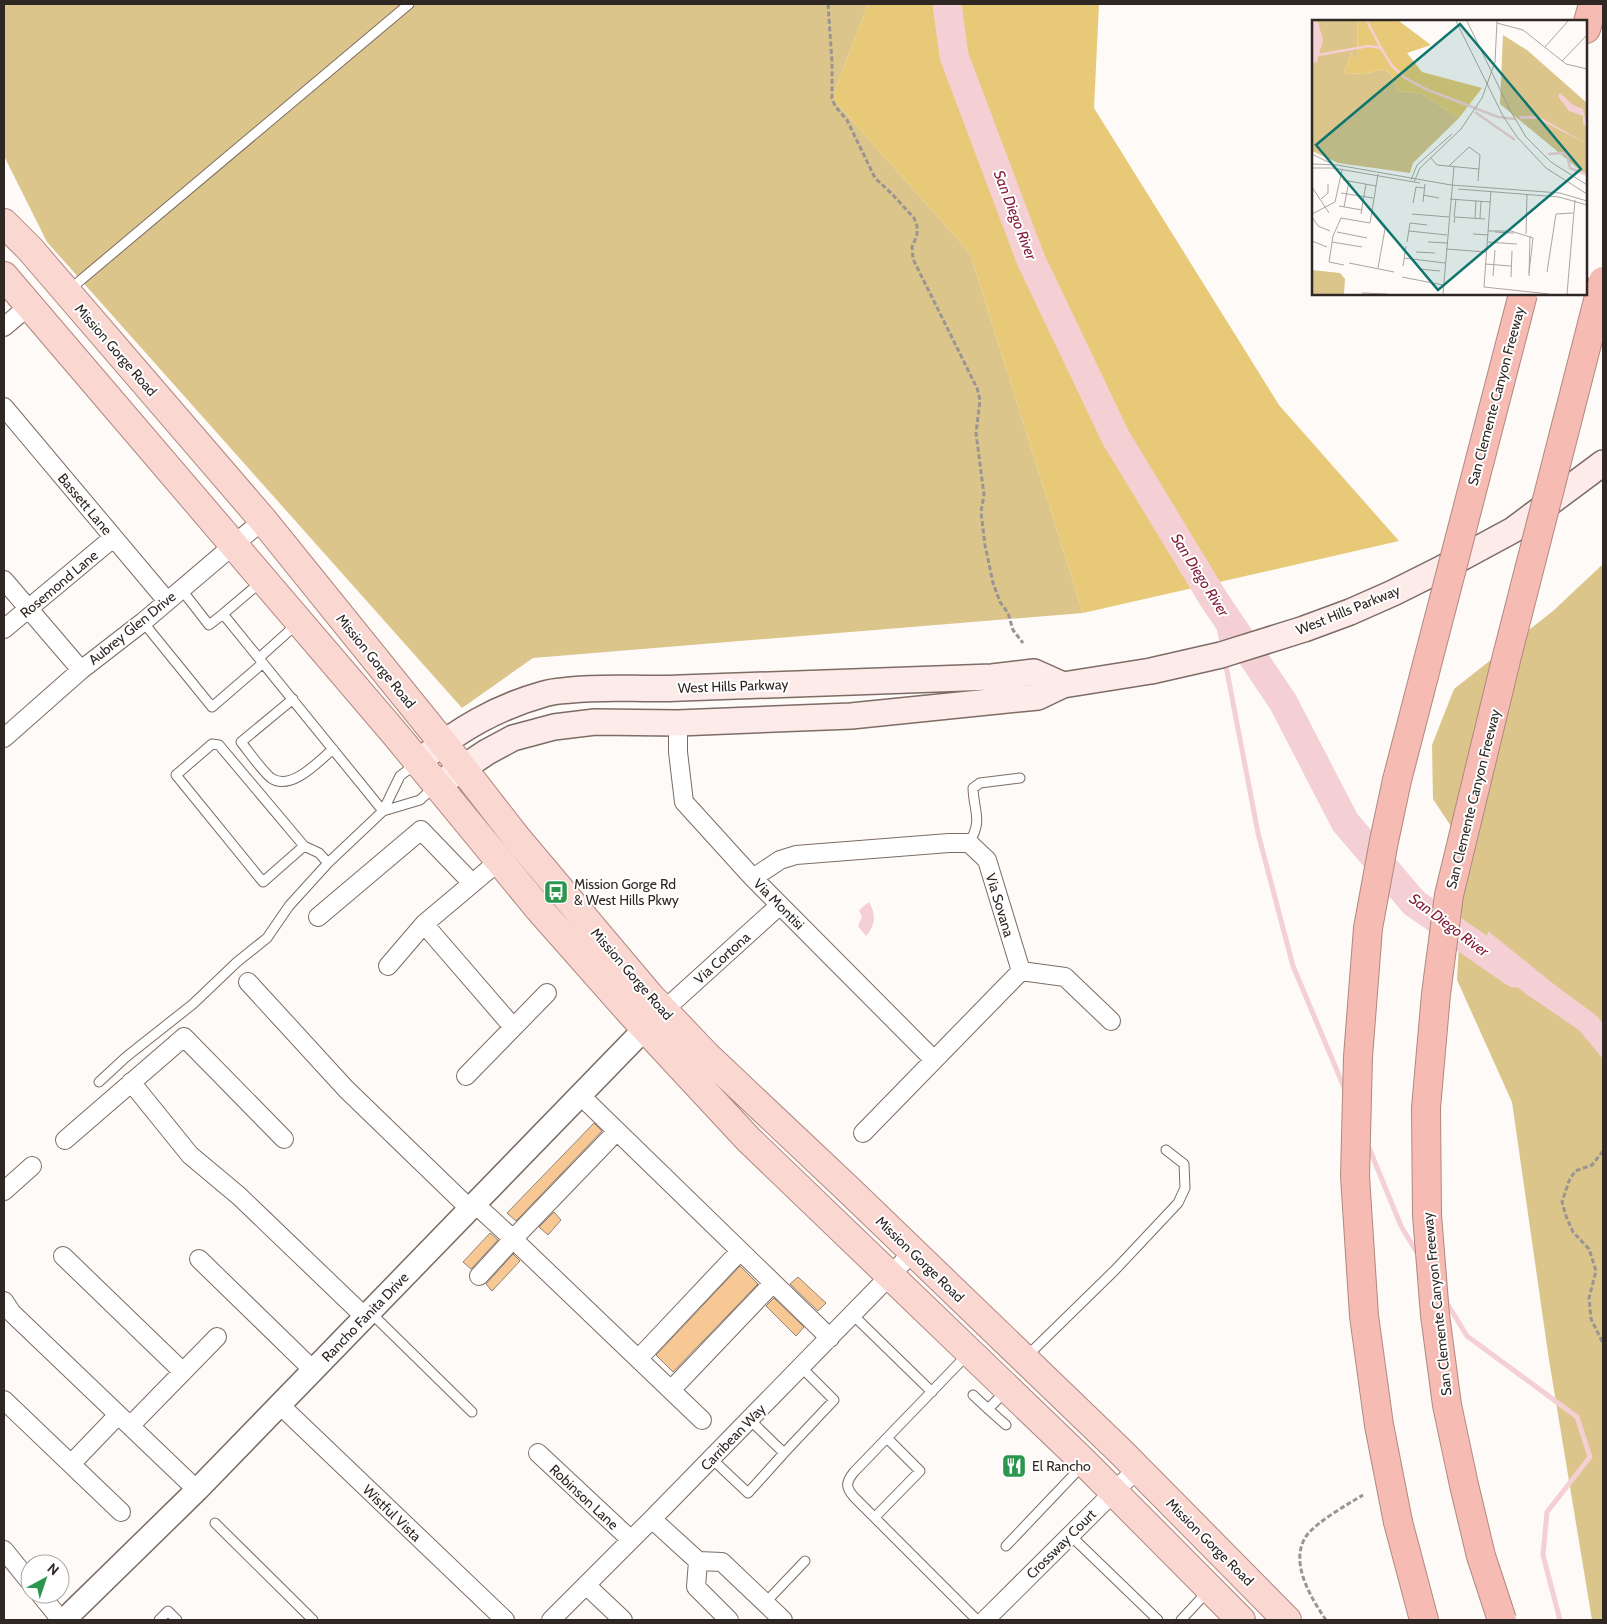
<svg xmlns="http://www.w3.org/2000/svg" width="1607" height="1624" font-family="Cabin,sans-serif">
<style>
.green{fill:#dbc58b}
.forest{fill:#e7c977}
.water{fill:#f4cfd3}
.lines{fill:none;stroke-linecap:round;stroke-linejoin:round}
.stream{stroke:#f4cfd3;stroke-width:5}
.river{stroke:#f4cfd3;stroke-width:29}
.building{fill:#f7c894;stroke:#908477}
.service-casing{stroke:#7c6c64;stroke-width:11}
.minor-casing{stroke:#7c6c64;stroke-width:20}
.tertiary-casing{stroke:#7c6c64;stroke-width:25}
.secondary-casing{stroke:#7c6c64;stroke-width:28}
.primary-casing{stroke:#b08881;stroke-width:30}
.motorway-casing{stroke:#b08881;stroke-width:30}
.path{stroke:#9a9592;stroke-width:3;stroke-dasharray:5 2.5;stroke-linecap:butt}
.service{stroke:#fff;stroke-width:9}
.minor{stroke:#fff;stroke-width:18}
.tertiary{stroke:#fff;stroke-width:22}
.secondary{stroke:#fcebe8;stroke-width:25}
.primary{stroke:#fad7d1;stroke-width:28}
.motorway{stroke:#f6bcb3;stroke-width:28}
.motorway-bridge-casing{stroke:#b08881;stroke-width:30;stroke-linecap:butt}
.motorway-bridge{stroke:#f6bcb3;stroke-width:28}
.labels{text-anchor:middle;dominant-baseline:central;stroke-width:4;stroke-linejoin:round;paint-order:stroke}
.street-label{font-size:14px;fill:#2e2724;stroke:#fff}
.poi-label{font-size:14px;fill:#2e2724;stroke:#fff;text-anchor:start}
.water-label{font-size:15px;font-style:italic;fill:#831d3a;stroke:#fff}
.inset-river{fill:none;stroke:#f4cfd3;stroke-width:2.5}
.inset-road{fill:none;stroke:#aba6a3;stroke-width:1}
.view{fill:#0f766e;fill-opacity:0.15;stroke:#0f766e;stroke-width:2.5}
.inset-edge{fill:none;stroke:#2e2724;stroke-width:2.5}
</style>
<rect width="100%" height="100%" fill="#fefaf8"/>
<path class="green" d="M4,4H868L832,98L970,253L1083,613L533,658L462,708L47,242L4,156Z
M1603,564V1620H1592L1549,1360L1512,1102L1457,980L1464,846L1433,799L1432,745L1454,689L1553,611Z"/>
<path class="forest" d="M868,4H1099L1094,108L1279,405L1399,541L1083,613L970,253L832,98Z"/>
<path class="water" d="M869,902C876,914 876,925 866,936L858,926L862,917L859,910Z
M1488,931L1555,985L1597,1016L1603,1024V1059L1579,1030L1526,994L1482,958Z"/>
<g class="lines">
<path class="stream" d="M1213,598L1223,647
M1225,661L1258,833L1293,966L1346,1092
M1367,1143L1401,1226L1419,1256
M1445,1300L1467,1336L1577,1417L1590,1457L1547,1512L1543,1555L1560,1620"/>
<path class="river" d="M947,4L954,56L1031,260L1116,438L1213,598L1283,702L1345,822L1414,903L1515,973"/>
</g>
<path class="building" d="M594,1123L602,1131L516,1221L507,1213Z
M554,1212L561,1220L548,1235L539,1227Z
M490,1233L498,1240L471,1269L463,1262Z
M513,1254L520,1261L492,1291L486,1284Z
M740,1266L758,1284L673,1372L656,1355Z
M798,1277L826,1303L818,1311L790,1284Z
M774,1298L804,1327L796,1336L766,1306Z"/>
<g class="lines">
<defs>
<path id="service" d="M69,290L409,4
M262,581L223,614L383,811
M181,589L209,625L223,614
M143,622L212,707L263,663
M259,658L298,623
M293,699L241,742C249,752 263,772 271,778C291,792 319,761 333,749
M383,811L420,800L434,787
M969,843C983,820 974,813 973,788L980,783L1020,778
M304,846L263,882L176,775L212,744L219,745L304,846L319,853L328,863
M99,1082L126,1057L193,1004L237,962L267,938L289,906L328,863L383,811L400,776L417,763
M370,1312L472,1412
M853,1315L932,1392
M968,1354L854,1472C846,1482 845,1487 854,1497L977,1620
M1026,1357L1115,1270L1178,1203L1185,1188L1184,1164L1166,1150
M973,1395L988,1409
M750,1420L784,1453L834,1400L801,1367
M1006,1425L988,1409L1006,1391
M712,1459L748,1493L784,1453
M875,1517L920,1471L887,1438
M215,1523L313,1620
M1070,1535L1158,1620
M1006,1546L1083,1465
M765,1603L805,1561
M159,1620L168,1611L177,1620
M1181,1620L1208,1591"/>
<path id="minor" d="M4,327L30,305
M4,407L167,601
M4,580L81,670
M4,629L113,538
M678,723V752L684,802L753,878L933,1059
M4,738L81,670L143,622L263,520
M753,878L780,860L796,855L949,843H969L987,860L1021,971L863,1133
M318,917L421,830L472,883
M424,924L513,1027
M388,966L424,924L499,861
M1021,971L1065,977L1111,1021
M248,982L346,1089L470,1209
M663,1011L780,905
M466,1076L547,993
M131,1082L190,1155L239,1196L365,1317
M581,1096L830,1338
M65,1140L184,1037L284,1139
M4,1191L32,1166
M475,1204L513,1239L617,1131
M63,1256L183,1372
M199,1259L313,1370
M479,1276L513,1239L702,1420
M4,1301L12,1313L197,1490
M639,1358L740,1251
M671,1390L773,1283
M4,1400L121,1512
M280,1405L505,1620
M130,1426L217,1337
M538,1453L631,1540
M71,1464L118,1415
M652,1519L698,1561L722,1562L783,1620
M4,1550L30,1582
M698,1561L696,1587L729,1620
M586,1585L623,1620
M40,1594L61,1620
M551,1620L652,1519L913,1252
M985,1620L1137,1469"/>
<path id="tertiary" d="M64,1620L197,1490L657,1016"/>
<path id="secondary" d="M419,761C459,730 494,708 544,694C553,691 562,691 571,690C607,686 644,690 681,688C784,685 888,681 992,677L1034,672L1063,685
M437,785L487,752L513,738L554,727L595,722L678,723L851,716L1038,697L1063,685L1151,671L1221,655L1304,629L1350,612L1393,593L1439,570L1513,530L1603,463"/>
<path id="primary" d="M4,223L30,249L263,520L443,743L516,837L649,995L707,1056L850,1191L1121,1452L1287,1620
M4,276L396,735L539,909L630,1012L748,1139L1083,1461L1241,1620"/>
<path id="motorway" d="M1586,29L1593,4
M1398,1522L1424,1620"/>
</defs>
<use href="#service" class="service-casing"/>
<use href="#minor" class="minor-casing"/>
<use href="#tertiary" class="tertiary-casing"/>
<use href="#secondary" class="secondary-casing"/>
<use href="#primary" class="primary-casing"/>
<use href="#motorway" class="motorway-casing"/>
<path class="path" d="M828,4L832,62V98L835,106L847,120L875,178L892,194L914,218L917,226V235L912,247L913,259L977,388L980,400L976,433L984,495L981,512L985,545L993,583L1000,602L1008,613L1013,630L1023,643
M1603,1151L1592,1165L1575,1171L1569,1181L1562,1202L1566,1216L1573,1232L1589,1249L1596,1271L1589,1298L1591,1319L1603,1343
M1326,1620C1311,1598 1288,1561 1307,1535C1318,1521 1348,1504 1363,1495"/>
<use href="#service" class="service"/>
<use href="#minor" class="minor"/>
<use href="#tertiary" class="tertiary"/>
<use href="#secondary" class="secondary"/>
<use href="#primary" class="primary"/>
<use href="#motorway" class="motorway"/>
<defs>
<path id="motorway-bridge" d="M1398,1522L1379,1425L1364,1316L1355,1176L1358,1057L1368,928L1384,841L1397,780L1523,294
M1502,1620L1481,1556L1464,1485L1447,1405L1435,1315L1427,1215L1426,1108L1436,994L1449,895L1507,656L1603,281"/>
</defs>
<use href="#motorway-bridge" class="motorway-bridge-casing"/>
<use href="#motorway-bridge" class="motorway-bridge"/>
</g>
<defs>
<symbol id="bus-square" viewBox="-11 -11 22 22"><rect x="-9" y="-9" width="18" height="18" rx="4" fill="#2c964e" stroke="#fff"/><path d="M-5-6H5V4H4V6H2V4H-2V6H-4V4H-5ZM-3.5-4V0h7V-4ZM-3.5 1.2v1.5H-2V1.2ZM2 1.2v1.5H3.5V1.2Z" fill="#fff"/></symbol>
<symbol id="restaurant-square" viewBox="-11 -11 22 22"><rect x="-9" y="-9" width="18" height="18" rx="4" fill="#2c964e" stroke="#fff"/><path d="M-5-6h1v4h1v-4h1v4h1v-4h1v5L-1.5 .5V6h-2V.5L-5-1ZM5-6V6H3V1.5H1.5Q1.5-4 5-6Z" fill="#fff"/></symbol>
</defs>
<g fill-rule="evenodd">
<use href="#bus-square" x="542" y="878" width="28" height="28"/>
<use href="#restaurant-square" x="1000" y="1452" width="28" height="28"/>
</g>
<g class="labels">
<g class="street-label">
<text transform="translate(116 350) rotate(49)">Mission Gorge Road</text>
<text transform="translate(1496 396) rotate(-75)">San Clemente Canyon Freeway</text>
<text transform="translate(85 504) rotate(50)">Bassett Lane</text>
<text transform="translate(59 584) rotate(-40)">Rosemond Lane</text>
<text transform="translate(1348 610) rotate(-22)">West Hills Parkway</text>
<text transform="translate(132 628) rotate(-39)">Aubrey Glen Drive</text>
<text transform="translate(376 661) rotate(51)">Mission Gorge Road</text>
<text transform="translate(733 686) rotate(-2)">West Hills Parkway</text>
<text transform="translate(1473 799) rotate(-76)">San Clemente Canyon Freeway</text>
<text transform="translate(779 904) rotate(45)">Via Montisi</text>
<text transform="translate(1000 905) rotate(73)">Via Sovana</text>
<text transform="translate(722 958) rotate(-42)">Via Cortona</text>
<text transform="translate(632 974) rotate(49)">Mission Gorge Road</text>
<text transform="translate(920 1259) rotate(44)">Mission Gorge Road</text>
<text transform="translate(1437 1304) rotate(-96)">San Clemente Canyon Freeway</text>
<text transform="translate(365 1317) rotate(-46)">Rancho Fanita Drive</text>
<text transform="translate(733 1437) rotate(-46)">Carribean Way</text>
<text transform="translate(584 1497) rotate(43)">Robinson Lane</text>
<text transform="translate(392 1513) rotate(44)">Wistful Vista</text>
<text transform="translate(1210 1542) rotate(45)">Mission Gorge Road</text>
<text transform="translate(1061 1544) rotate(-45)">Crossway Court</text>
</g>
<g class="poi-label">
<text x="574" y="884">Mission Gorge Rd<tspan x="574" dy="16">&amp; West Hills Pkwy</tspan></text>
<text x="1032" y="1466">El Rancho</text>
</g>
<g class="water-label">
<text transform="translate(1015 215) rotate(69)">San Diego River</text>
<text transform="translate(1200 575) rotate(58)">San Diego River</text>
<text transform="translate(1449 925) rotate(37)">San Diego River</text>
</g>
</g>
<g transform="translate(1312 20)">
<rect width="275" height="275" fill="#fefaf8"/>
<path d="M0,1H45L46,42L39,33L32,53L51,54L73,49L81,57L86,71L110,74L147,98L101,143L98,153L26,143L0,131ZM191,15L215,30L275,83V156L188,84ZM0,250L28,253L33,259L32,274H0Z" fill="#dbc58b"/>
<path d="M45,1H87L119,25L95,33L110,52L170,68L147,98L110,74L86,71L81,57L73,49L51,54L32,53L39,33L46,41Z" fill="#e7c977"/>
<path d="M0,1L6,2L11,20L5,42L0,43ZM248,73L261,85L271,89L275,106L271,104V96L257,91L246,76ZM207,96H226L275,124L226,99H208Z" fill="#f4cfd3"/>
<path class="inset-river" d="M55,1L69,28M0,36L57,26L69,28L80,46L93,58L116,70L186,97L203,99M163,92L203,120M236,134L251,133L255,135L258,148L275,155"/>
<path class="inset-road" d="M144,1L191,96L205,117L234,148L275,174M155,1L198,90L214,117L239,142L275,165M185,3L211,10L254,44L275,49M233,27L256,1M250,41L275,15M0,134L18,143M119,138L125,145L167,149M0,144L25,145L139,165L248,173L275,181M137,146L157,127L168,135L166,161M0,148H21L108,163M31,160L64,166M99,160L105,145L140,114M102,162L108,148L149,109L170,78L183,42L185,1M0,167L17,193M146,169L247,177L275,185M179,171L172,267L237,274M29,173L61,178M111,175L127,178M9,179L16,173V164M138,179L178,182M111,182L113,164M101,183L104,167L112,168M27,186L50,190M32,187L37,161M60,193L73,209L66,248M0,194L23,182L30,150M49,194L54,164M100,194L137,197M0,197L6,206L18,211M142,197L144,179M163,198L164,181M168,198L169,181M142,203L143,197L173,199M97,211L135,215M176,211H199L221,218L217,253M25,212L55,218M183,212L202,213M161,214L176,215M214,214L215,174M0,221L15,227M20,222L50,227M95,222L98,203L115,205M116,222L135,223M175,222L205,224M134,229L174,232M104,232L123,233M92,238L133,243M37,243L82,252M173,244L199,246M32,245L17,242L21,216L29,198L58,203L66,154M91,246L94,226M107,249L128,251M235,252L244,194L261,193M181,256L183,230M217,256L218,216M90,257L131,265M199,257L200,231M50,273L75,274M131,274L142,147M255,274L263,180"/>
<path class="view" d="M148,4L269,149L126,270L4,125Z"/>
<rect width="275" height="275" class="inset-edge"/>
</g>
<rect width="1607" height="1624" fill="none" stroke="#2e2724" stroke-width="10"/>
<g transform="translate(45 1579) rotate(40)"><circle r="24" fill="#ffffff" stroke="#aba9a7"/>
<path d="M0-4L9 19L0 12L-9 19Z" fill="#2c964e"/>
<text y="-8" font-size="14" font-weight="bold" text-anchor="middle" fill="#2e2724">N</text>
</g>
</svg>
